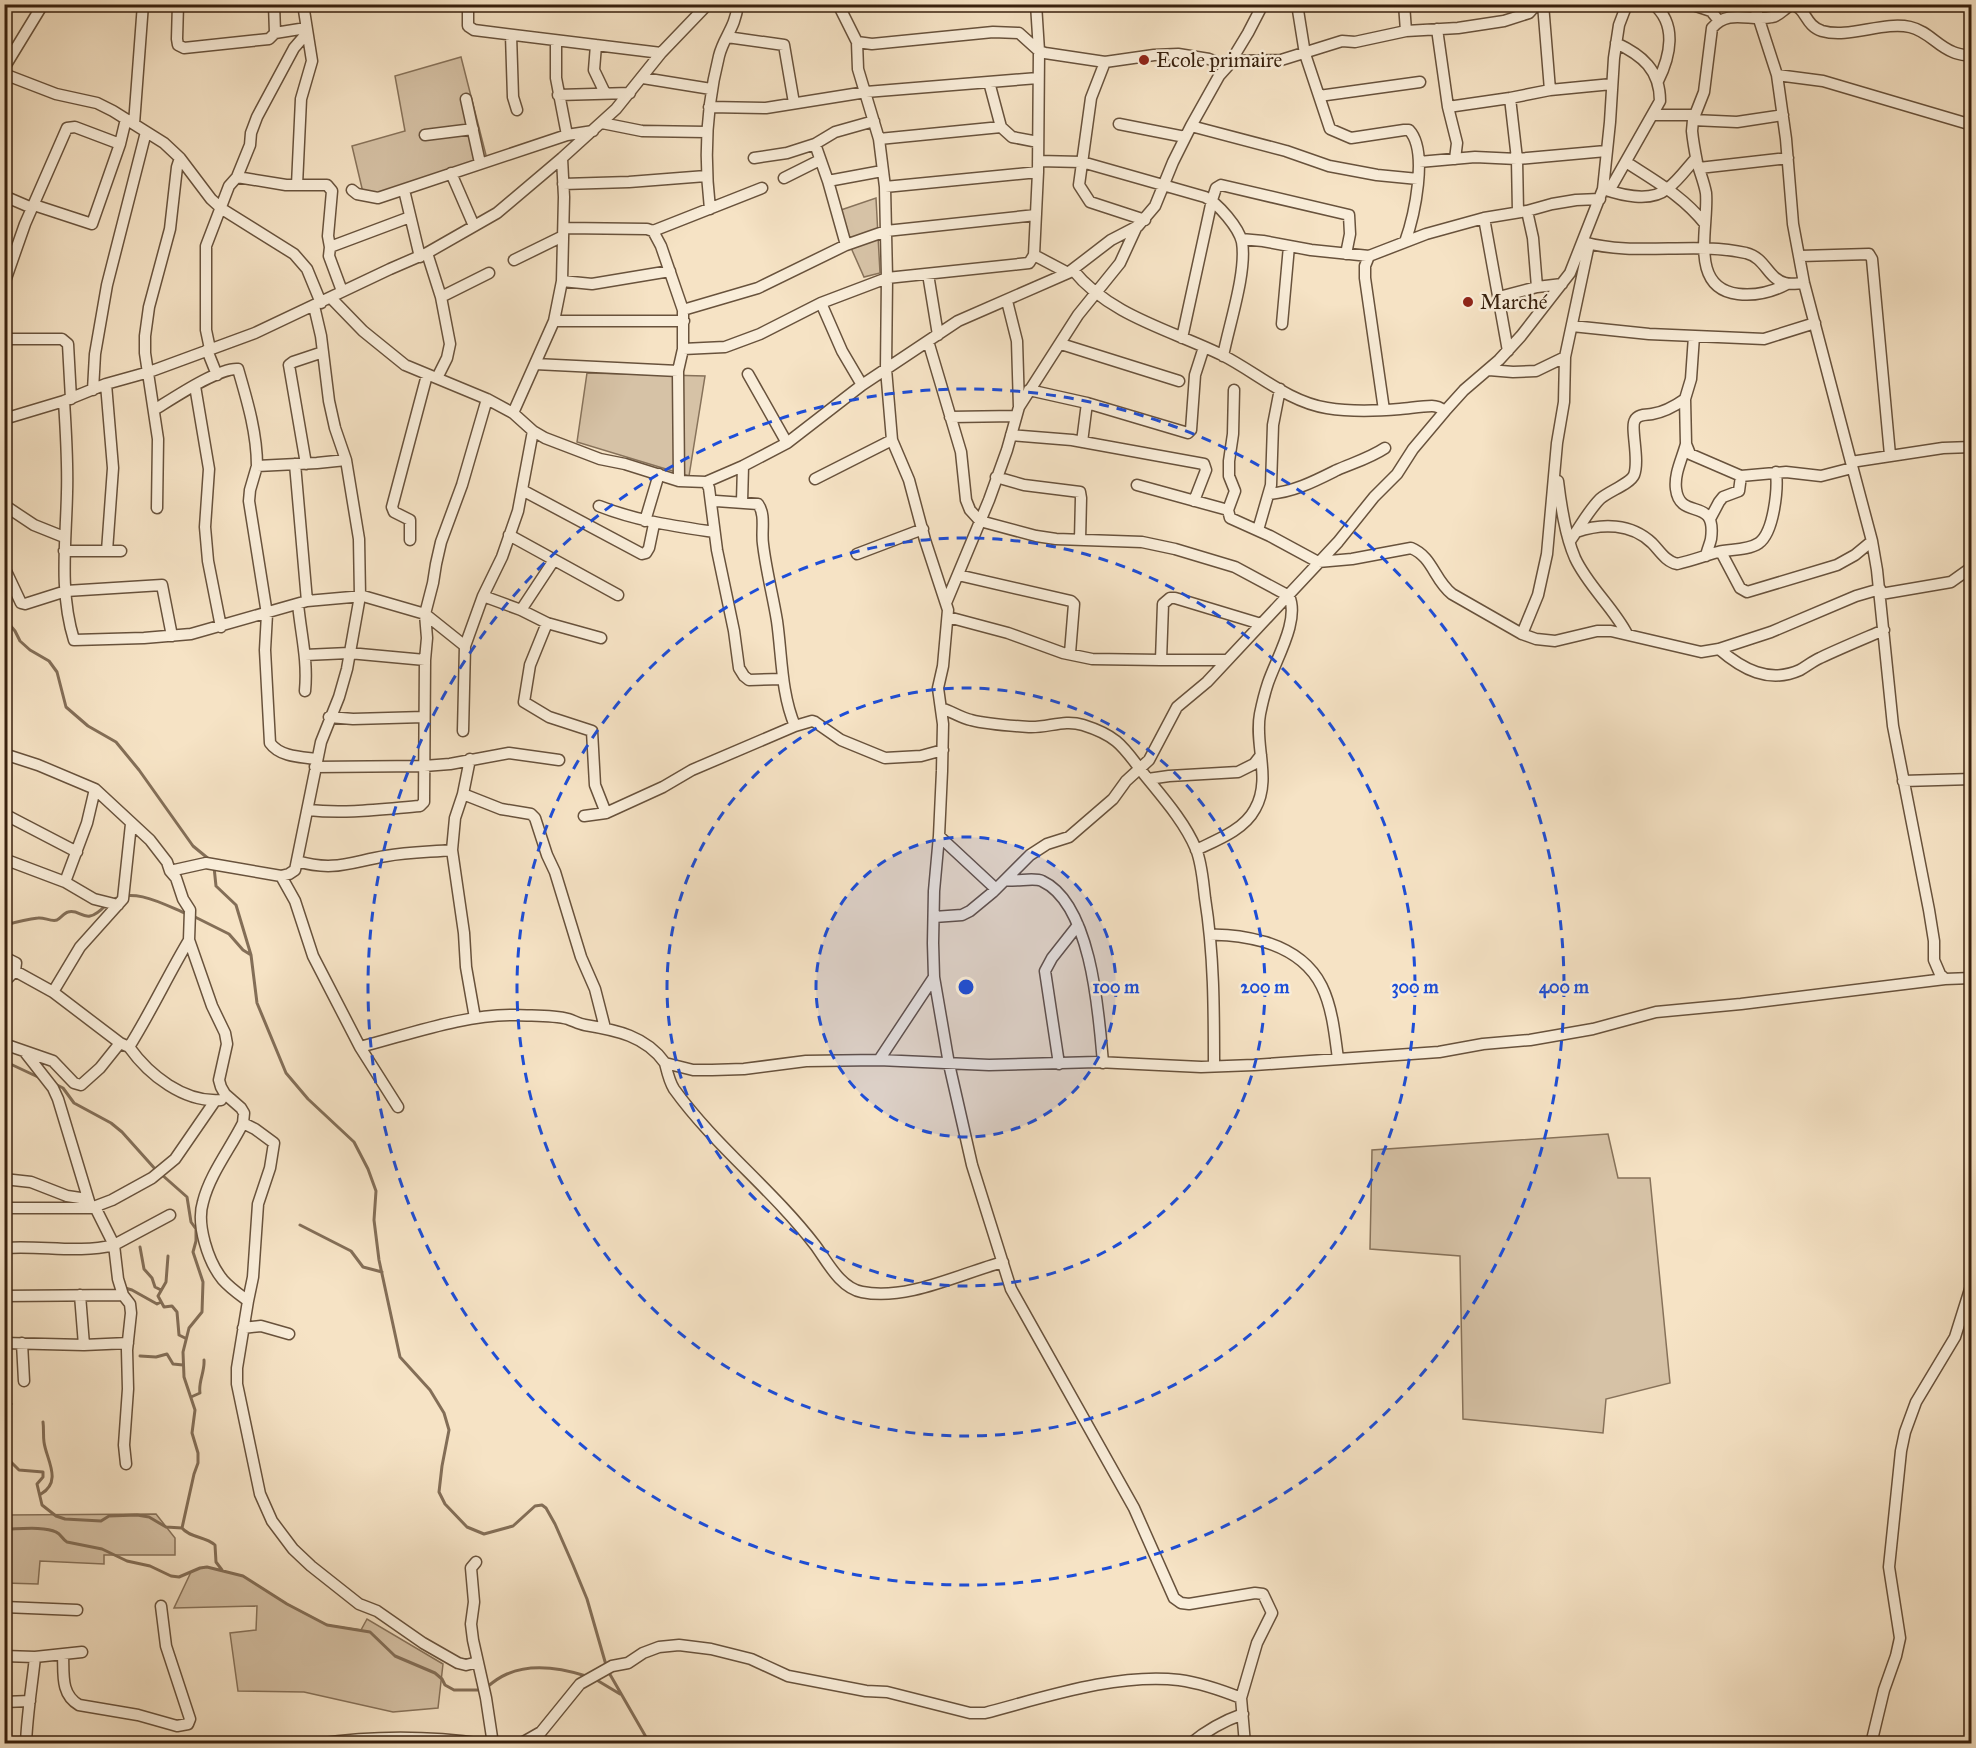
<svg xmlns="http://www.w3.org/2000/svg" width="1976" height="1748" font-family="'IM FELL Great Primer',serif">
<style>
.green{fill:#d6c2a6;stroke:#87725a;stroke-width:1.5}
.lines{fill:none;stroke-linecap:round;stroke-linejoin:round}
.stream{stroke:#836e57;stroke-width:3}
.minor-casing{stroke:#68523c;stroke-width:13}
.minor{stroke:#f9edd9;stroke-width:10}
.ring{fill:none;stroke:#1d4ed8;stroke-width:3;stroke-dasharray:10 8}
.poi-dot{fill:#8f2418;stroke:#f9edd9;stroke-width:2}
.labels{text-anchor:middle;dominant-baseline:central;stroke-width:5;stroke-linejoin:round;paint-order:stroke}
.poi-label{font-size:21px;fill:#38210e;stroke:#f9edd9;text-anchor:start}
.centre{fill:#1d4ed8;stroke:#f9edd9;stroke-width:3}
.ring-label{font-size:18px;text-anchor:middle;font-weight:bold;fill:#1d4ed8;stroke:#f9edd9;stroke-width:5;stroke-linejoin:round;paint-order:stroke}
</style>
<rect width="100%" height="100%" fill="#f6e3c5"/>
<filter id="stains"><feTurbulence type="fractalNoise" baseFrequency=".00333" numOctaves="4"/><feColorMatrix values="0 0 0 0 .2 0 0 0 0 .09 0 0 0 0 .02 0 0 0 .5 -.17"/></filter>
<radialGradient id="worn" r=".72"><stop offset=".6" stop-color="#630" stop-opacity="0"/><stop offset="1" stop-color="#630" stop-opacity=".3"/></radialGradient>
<path class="green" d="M461,57L487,159L365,201L352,146L405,131L395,76Z
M876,198L880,273L864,277L835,212Z
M587,373L705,376L689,476L577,442Z
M1608,1134L1618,1178H1650L1670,1383L1606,1399L1603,1433L1463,1419L1460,1256L1370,1249L1372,1150Z
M156,1514L175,1538V1555H104V1564L40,1561L38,1584L5,1583V1515Z
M207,1567L243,1576L287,1604L327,1625L361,1630L367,1619L443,1664L438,1708L393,1712L304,1692L238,1691L230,1633L256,1630L257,1606L174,1608L191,1572L200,1568Z"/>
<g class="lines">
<path class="stream" d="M4,618L15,631L20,641L30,650L49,661L57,672L66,707L88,726L116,742L139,770L193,846L210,860
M214,867L216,886L236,905L251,955L257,1003L286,1073L308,1099L354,1142L368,1169L376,1191L374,1220L379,1260L400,1357L430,1390L444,1413L449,1430L442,1466L439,1492L445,1504L467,1527L484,1534L513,1526L535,1506L542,1505L546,1508L555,1524L573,1565L587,1599L606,1665
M111,901C133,886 165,905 187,914
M193,916L229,934L243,950L251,955
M6,925C16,922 28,919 38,918C44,917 51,922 57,920C61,918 64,913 68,912C82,908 84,928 106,905
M4,1061L38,1077
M55,1084L63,1088L74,1103L111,1123L122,1132L156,1170
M161,1174L187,1197L191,1222L196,1229V1241L193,1252L203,1282L202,1312L189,1328L183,1352L184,1377L195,1410L192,1433L198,1453V1463L194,1474L182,1528C190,1538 205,1536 215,1545L216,1562L222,1570
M300,1225L351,1251L363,1267L382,1272
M140,1247L144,1269L152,1278L155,1287L161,1290
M168,1256L166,1282L158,1296L164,1307L172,1306L177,1312L179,1335L185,1338
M125,1288L132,1290L157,1304L161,1302
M140,1356L156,1357L167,1354L173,1364L183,1365
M191,1397L200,1393C198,1382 205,1372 204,1360
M4,1441C13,1430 6,1422 6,1410L11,1404
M4,1442L7,1448L6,1455
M4,1455L19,1470L43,1472V1477L37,1484L42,1505L56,1516L65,1519L101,1521L109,1516L137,1515L149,1517L166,1527L182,1528
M41,1494C63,1481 46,1459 44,1442C43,1435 44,1429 43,1422
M4,1529C18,1529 45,1526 56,1532C61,1534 62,1539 67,1542L102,1549L127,1561L150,1566L171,1576L179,1577L200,1568L207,1567L243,1576L287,1604L327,1625L370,1632L395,1656L435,1673L442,1679L445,1685L454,1690H481
M608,1671L650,1744
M595,1679L620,1694
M487,1687C493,1682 500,1677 507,1674C532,1663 561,1668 586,1676"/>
<defs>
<path id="minor" d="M178,4L177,39L178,45L184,48L269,39L275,33L274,4
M468,4V26L474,30L661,53
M838,4L857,42L872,44L993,32L1019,33L1039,51L1045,53L1105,62L1154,55L1178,54L1209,59L1228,66
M1297,4L1305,54L1330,129L1351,138L1404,130H1409C1429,151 1414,217 1405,242
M1404,4L1406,31
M1543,4L1550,90
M1653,4C1678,24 1670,57 1658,81
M1690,4L1711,11L1719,21
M1754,4L1777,75L1786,139L1793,224L1804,283L1851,462L1943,448L1972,447
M1437,29L1448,107L1457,143L1455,159
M275,33L306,28
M511,35L513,97L517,110
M727,37L784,45L794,103
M556,41V78L567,135
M857,42L858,69L879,139L885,187L887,278L886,369L892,440L909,480L925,540L948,610L943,666L938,688L943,724L942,771L939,836L934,891L933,943L934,977L949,1064L972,1165L1011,1289L1134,1508L1174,1598L1181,1603L1189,1604L1255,1593L1263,1594L1272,1613L1257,1643L1241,1698
M596,45L594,70L605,93
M1231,61L1281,60L1342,41L1355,42L1406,31L1458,28L1504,21L1529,13L1537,4
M1105,62L1091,98L1079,185L1090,202L1145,220
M4,68L43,4
M4,74L56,94L97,103L113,111L164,143L180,158L211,199L222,209L294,254L307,269L321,303
M1777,75L1823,81L1972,125
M643,78L711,89
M989,82L1001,127L1012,137L1038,142
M558,95L630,93
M1319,96L1420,82
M1510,98L1517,159L1518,212
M466,99L480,163
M709,107L766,108L866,92L1038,78
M1448,107L1510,98L1550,90L1612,84
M1653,115H1694
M1693,120L1737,122L1783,115
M602,123L642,131L706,132
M134,124L143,4
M1119,124L1185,137
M1191,126L1286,151L1329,166L1377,175L1418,179
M425,135L473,129
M879,139L1001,127
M815,144L828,181L846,245
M754,158L787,153L815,144L835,132L874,121
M1038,161L1082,162L1205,197C1218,203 1239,228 1242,242C1247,272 1229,325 1223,356
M1419,162L1475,157L1517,159L1606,151
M1626,162C1655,181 1683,196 1705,224
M1699,168L1788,158
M451,173L474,226
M237,177L250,145L251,133L257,117L294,48L307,33
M784,178L820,160
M828,181L882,171
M563,184L629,182L706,176
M297,185L301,99L312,61L303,4
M885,187L1038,172L1039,51L1036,4
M1603,189C1621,195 1650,203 1667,189C1678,181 1687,168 1696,158
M352,190L357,194L378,198L567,135L593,131
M404,190L420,257
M1609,191L1660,101C1660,70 1642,55 1616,43
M4,196L32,208
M34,205L92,224L120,144L126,119
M710,209C704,158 706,107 719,56C724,36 735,29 738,4
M1527,211L1533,238L1537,287L1562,284
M1484,218L1508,351
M564,228L647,229L653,231L661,246L683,310V349L678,371L679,481
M653,231L762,188
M1241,239L1263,241L1311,250L1369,256
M1583,242C1636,257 1693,241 1746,253C1766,258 1767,278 1785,283C1791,285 1798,283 1804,283
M427,253L441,297L489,273
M1034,255L1068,273
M1800,256L1869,254L1872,259L1890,455
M514,260L563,236
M1073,270C1110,316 1171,330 1222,355C1256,372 1288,402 1327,408C1351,412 1377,411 1400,409C1411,408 1422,406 1432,406C1437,406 1441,408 1445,411
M928,274L938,335
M562,281L592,284L670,271
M4,284L25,224L67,128L75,127L120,144
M1787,284C1772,292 1755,296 1738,294C1688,288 1709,226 1706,193C1704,182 1700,173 1697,162C1695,152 1693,141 1692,131L1693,120L1704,92L1712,28C1729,8 1750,22 1772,17C1780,16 1785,7 1792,5C1807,8 1804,25 1822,31C1849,39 1883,21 1910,27C1928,31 1937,46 1953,52C1959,55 1966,55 1972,56
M342,291L329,256L330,247L410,217
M1499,297L1537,287
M331,298L363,331L405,365L487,399L513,413L533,431L545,438L600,459L625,464L679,481L706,482L743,466L787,443L862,385L958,321L1068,273L1111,240L1138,226L1155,206L1173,162L1191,126L1219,76L1228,66L1248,33L1263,4
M1007,301L1017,341L1019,407
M821,303L842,351L862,385
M683,310L758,288L846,245L886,231L1036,215
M554,321H684
M1282,324L1289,246
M1572,326L1649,334L1764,339L1815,323
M1694,336L1691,379L1685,399L1686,444L1690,454L1741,476L1786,472L1821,476L1852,468
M1182,338L1212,200L1216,188L1221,185L1349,215L1350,234L1346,254
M4,339H62L68,344L71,399
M928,341L961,452L966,500L970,510L980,521L1036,536L1056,539L1142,542L1175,549L1235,567L1289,596C1300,620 1276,659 1268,683C1265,692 1262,704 1260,714C1254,745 1272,779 1255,809C1244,830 1217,840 1196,850
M1061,344L1179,381
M210,349L206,330V246L229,186L237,177L286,185H327L332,191L328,236L330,247
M683,349L725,347L760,334L821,303L887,278L1029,263L1034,255L1038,172
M207,350L217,375
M535,364L678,371
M1489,370L1513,372L1536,371L1565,357
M748,374L787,443
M437,378L447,358L450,344L441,297
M106,384L113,468L107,551
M195,386L209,469L205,527L208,561L221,627
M93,390L95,354L107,285L146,132
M1029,390L1087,403L1188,433L1191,430L1195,375L1204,347
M1234,390L1233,434L1229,461V476L1235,491L1228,510L1230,518L1270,536L1318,562L1352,559L1411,548C1433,557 1434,580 1452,594L1522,634L1536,639L1555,641L1597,631H1611L1701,652L1719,649L1771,632L1856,596L1880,589
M64,401C66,432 68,463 67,493C66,542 59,592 74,640L144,638L191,634L307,601L363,596L425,614L465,646L463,731
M154,410C172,399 219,367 238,369C247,400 257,433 257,466L317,463L346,460
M1384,410L1365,278V266L1369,256L1426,234L1484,218L1527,211L1552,204L1576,200L1600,199
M513,413L554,321L562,281L564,197L562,158
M950,417L1016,416
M4,419L64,401L106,384L149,372L255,333L390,269L427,253L497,213L562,158L616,109L661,53L708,4
M1011,435L1072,440L1204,464L1206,470L1194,501
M1082,442L1087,403
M1686,444C1682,459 1674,474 1676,489C1680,522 1717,495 1711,539C1710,544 1707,550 1706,556
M1851,462L1872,541L1877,570L1893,726L1929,910L1934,941V960L1940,974L1945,979L1972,978
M295,464L307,601
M306,464L289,365L293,362L323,352
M257,466L250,490L249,501L267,614L265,650L270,743C280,757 301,757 317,759
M996,477L1024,485L1080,492L1081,498L1080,540
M815,479L892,440
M1558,481C1561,506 1565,535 1575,558C1588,586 1613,607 1627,634
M706,482L709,488L717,550L734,631L739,668L744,676L749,680L783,679
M1137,485L1228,510
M522,490L642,554L646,553L649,548L654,524
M1269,494C1294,492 1315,481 1337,470C1353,463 1370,458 1385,448
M742,502L743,466
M4,505L34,525L64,537
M599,506C637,521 674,526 714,532
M157,508L158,439L145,353V336L149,307L170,229L177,167L180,158
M1710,519L1719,502L1723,497L1739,491L1741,476
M645,521L659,474
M1258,530L1271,485L1273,425L1280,389
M1576,532C1602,523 1631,523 1652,543C1660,551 1665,561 1677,564C1691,561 1704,556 1718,552C1730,549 1747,551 1759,543C1774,532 1778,489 1776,472
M509,535L618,595
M410,540V520L394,512L392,507L427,375
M1570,541C1580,527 1588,511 1600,499C1609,491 1630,484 1634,475C1640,460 1630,427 1635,420C1638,414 1646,415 1652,414C1665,412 1675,406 1685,399
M64,551H121
M1721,552L1740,588L1747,592L1837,565L1855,555L1872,541
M857,554L923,529
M4,567L21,603L25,604L66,591L162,585L172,636
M958,575L1071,601L1074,604L1070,653
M1881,594L1951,582L1972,567
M483,596L521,610L547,623L601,638
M946,603L989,500L1007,450L1019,407L1078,315L1120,263L1137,226
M298,604C301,635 308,660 305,691
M521,610L554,560
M948,617L1008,633L1063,653L1092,659L1161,660
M547,623L530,665L524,702L549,717L592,731L595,785L606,813
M1522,634L1538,595L1547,554L1557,443L1564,402L1565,357L1589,244
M465,646L483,596L502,557L518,511L533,431
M1719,649C1742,669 1769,684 1800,670C1807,666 1813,661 1820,658C1841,648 1863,639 1884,630
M305,655L349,653L425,660
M1226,660H1161L1163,604L1170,598H1175L1261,624
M941,708C951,711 961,718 971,720C986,724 1013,726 1029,727C1048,728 1064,719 1083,725C1121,737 1124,749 1147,778C1165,800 1185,823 1196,849C1202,864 1203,882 1205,898C1214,954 1214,1010 1214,1066
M329,717L353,719L424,717
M795,726L812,721L815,722L841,740L885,758L921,756L943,750
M4,754L38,765L95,789L150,840L167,862L170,871L176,878L183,899L190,910L189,940L212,1006L225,1033L227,1044L219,1080L221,1087L225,1094L241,1108L244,1113L243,1123C230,1149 210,1174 203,1202C196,1224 208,1262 223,1280C230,1288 240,1295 248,1301L237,1368V1384L260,1494L272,1521L293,1549L311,1566L359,1604L377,1611L423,1643L458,1663L466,1665L478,1662
M470,759L463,794L455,818L452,850L464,933L466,967L475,1018
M315,767L424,766L450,764L509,753L559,760
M1148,779L1169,776L1238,772L1254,764L1261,755
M1903,781L1972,779
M463,794L501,809L531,814L535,818L547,855L555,872L581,957L595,989L605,1028
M308,810C346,814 383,809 420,806L424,802L425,660L427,638L425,614L433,583L436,564L441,542L462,485L487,399
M4,814L77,852
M584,816L606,813L663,787L692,770L795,726C781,693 782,656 777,621C773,596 766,570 763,544C761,531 766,515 758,504L716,501L712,502
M939,836L996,889
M4,859L65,882L87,823L95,789
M297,861C334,872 350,862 386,856C408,852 430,852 452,850
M170,871L206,863L281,876L289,874L295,870L321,742L339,697L347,669L360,596L359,539L346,460L335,428L329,401L321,336L314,306
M281,876L295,901L313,956L360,1047L398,1107
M1006,880C1017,882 1034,877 1042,881C1092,904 1099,1016 1103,1063
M65,882L94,899L118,905
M934,917L962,915L970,911L993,892L1030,855L1047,844L1069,837L1113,799L1126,781L1149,760L1177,707L1207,682L1338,542L1374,497L1397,474L1413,449L1445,411L1464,390L1499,360L1521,336L1570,273L1603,189L1610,122L1614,58L1619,25L1627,4
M1210,935C1230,934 1246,937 1265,942C1326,961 1331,1002 1338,1059
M4,957L16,963L15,971L53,992L120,1043L129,1047C151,1012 168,975 189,940
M4,982L15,971
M53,992L80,947L123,899L131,824
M4,1044L53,1061L74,1083L81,1085L100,1068L120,1043
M129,1047C149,1075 184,1103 221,1100
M360,1047C411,1034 464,1014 517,1015C533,1016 553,1015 568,1019C574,1021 579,1024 585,1025C616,1030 646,1036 665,1063L693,1070H712L744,1069L806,1061L879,1060L989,1065L1097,1062L1201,1067L1254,1065L1439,1052L1483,1044L1530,1040L1593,1029L1656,1012L1741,1004L1945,979
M24,1051L53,1088L58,1099L91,1208
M879,1060L934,977
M665,1063C667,1071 669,1081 674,1089C715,1146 772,1189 815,1245C827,1261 840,1288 862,1292C907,1301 959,1274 1003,1262
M1059,1064L1045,971L1052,958L1078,925
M243,1123L255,1129L274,1143L270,1168L258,1204L253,1277L248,1301
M4,1179L31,1182L67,1196L87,1199
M95,1207L114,1245L118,1279L123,1295L130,1304L131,1313L127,1350L128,1389L124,1445L126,1464
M4,1208H91L112,1200L152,1178L175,1159L215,1101
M4,1248C41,1245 78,1254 114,1245L170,1215
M80,1295L84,1345
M4,1296L123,1295
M243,1328L261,1326L289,1334
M4,1343L84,1345L128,1343
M22,1343L24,1381
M476,1562L471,1568L474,1602L471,1624L473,1640L486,1698L493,1744
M4,1607L77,1610
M63,1654C64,1673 60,1694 79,1705L138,1715L177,1726L188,1724L190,1719L166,1646L161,1606
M4,1656L35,1657
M4,1702L30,1701
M26,1744C27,1714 32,1686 35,1657L82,1652
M317,1744C371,1736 430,1736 484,1744
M520,1744L541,1732L580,1684L612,1666L628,1663L643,1653L659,1647L679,1645L711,1649L751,1659L788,1676L866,1691L887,1692L970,1713H985C1046,1697 1116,1673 1179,1680C1201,1683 1221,1690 1241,1698L1245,1744
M1190,1744C1207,1730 1223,1721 1243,1714
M1871,1744L1884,1690L1896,1656L1900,1638L1889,1567L1901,1451L1905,1432L1916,1402L1955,1337L1972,1283"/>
</defs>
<use href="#minor" class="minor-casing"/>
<use href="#minor" class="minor"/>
</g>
<circle cx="966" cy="987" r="150" fill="#1d4ed8" fill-opacity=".12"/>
<g class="ring">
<circle cx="966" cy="987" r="150"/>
<circle cx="966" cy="987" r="299"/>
<circle cx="966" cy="987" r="449"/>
<circle cx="966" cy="987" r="598"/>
</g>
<g class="poi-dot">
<circle cx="1144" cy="60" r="6"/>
<circle cx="1468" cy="302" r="6"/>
</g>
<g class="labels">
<g class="poi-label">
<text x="1156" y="60">Ecole primaire</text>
<text x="1480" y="302">Marché</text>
</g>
</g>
<circle cx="966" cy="987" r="9" class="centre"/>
<g class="ring-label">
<text x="1116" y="993">100 m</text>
<text x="1265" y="993">200 m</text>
<text x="1415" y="993">300 m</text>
<text x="1564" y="993">400 m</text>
</g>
<rect width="1976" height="1748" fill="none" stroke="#f6e3c5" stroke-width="24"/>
<rect x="6" y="6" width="1964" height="1736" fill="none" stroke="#38210e" stroke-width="3"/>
<rect x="12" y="12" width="1952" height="1724" fill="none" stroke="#38210e" stroke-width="1.5"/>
<rect width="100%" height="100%" filter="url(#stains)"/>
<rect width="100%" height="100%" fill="url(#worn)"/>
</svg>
